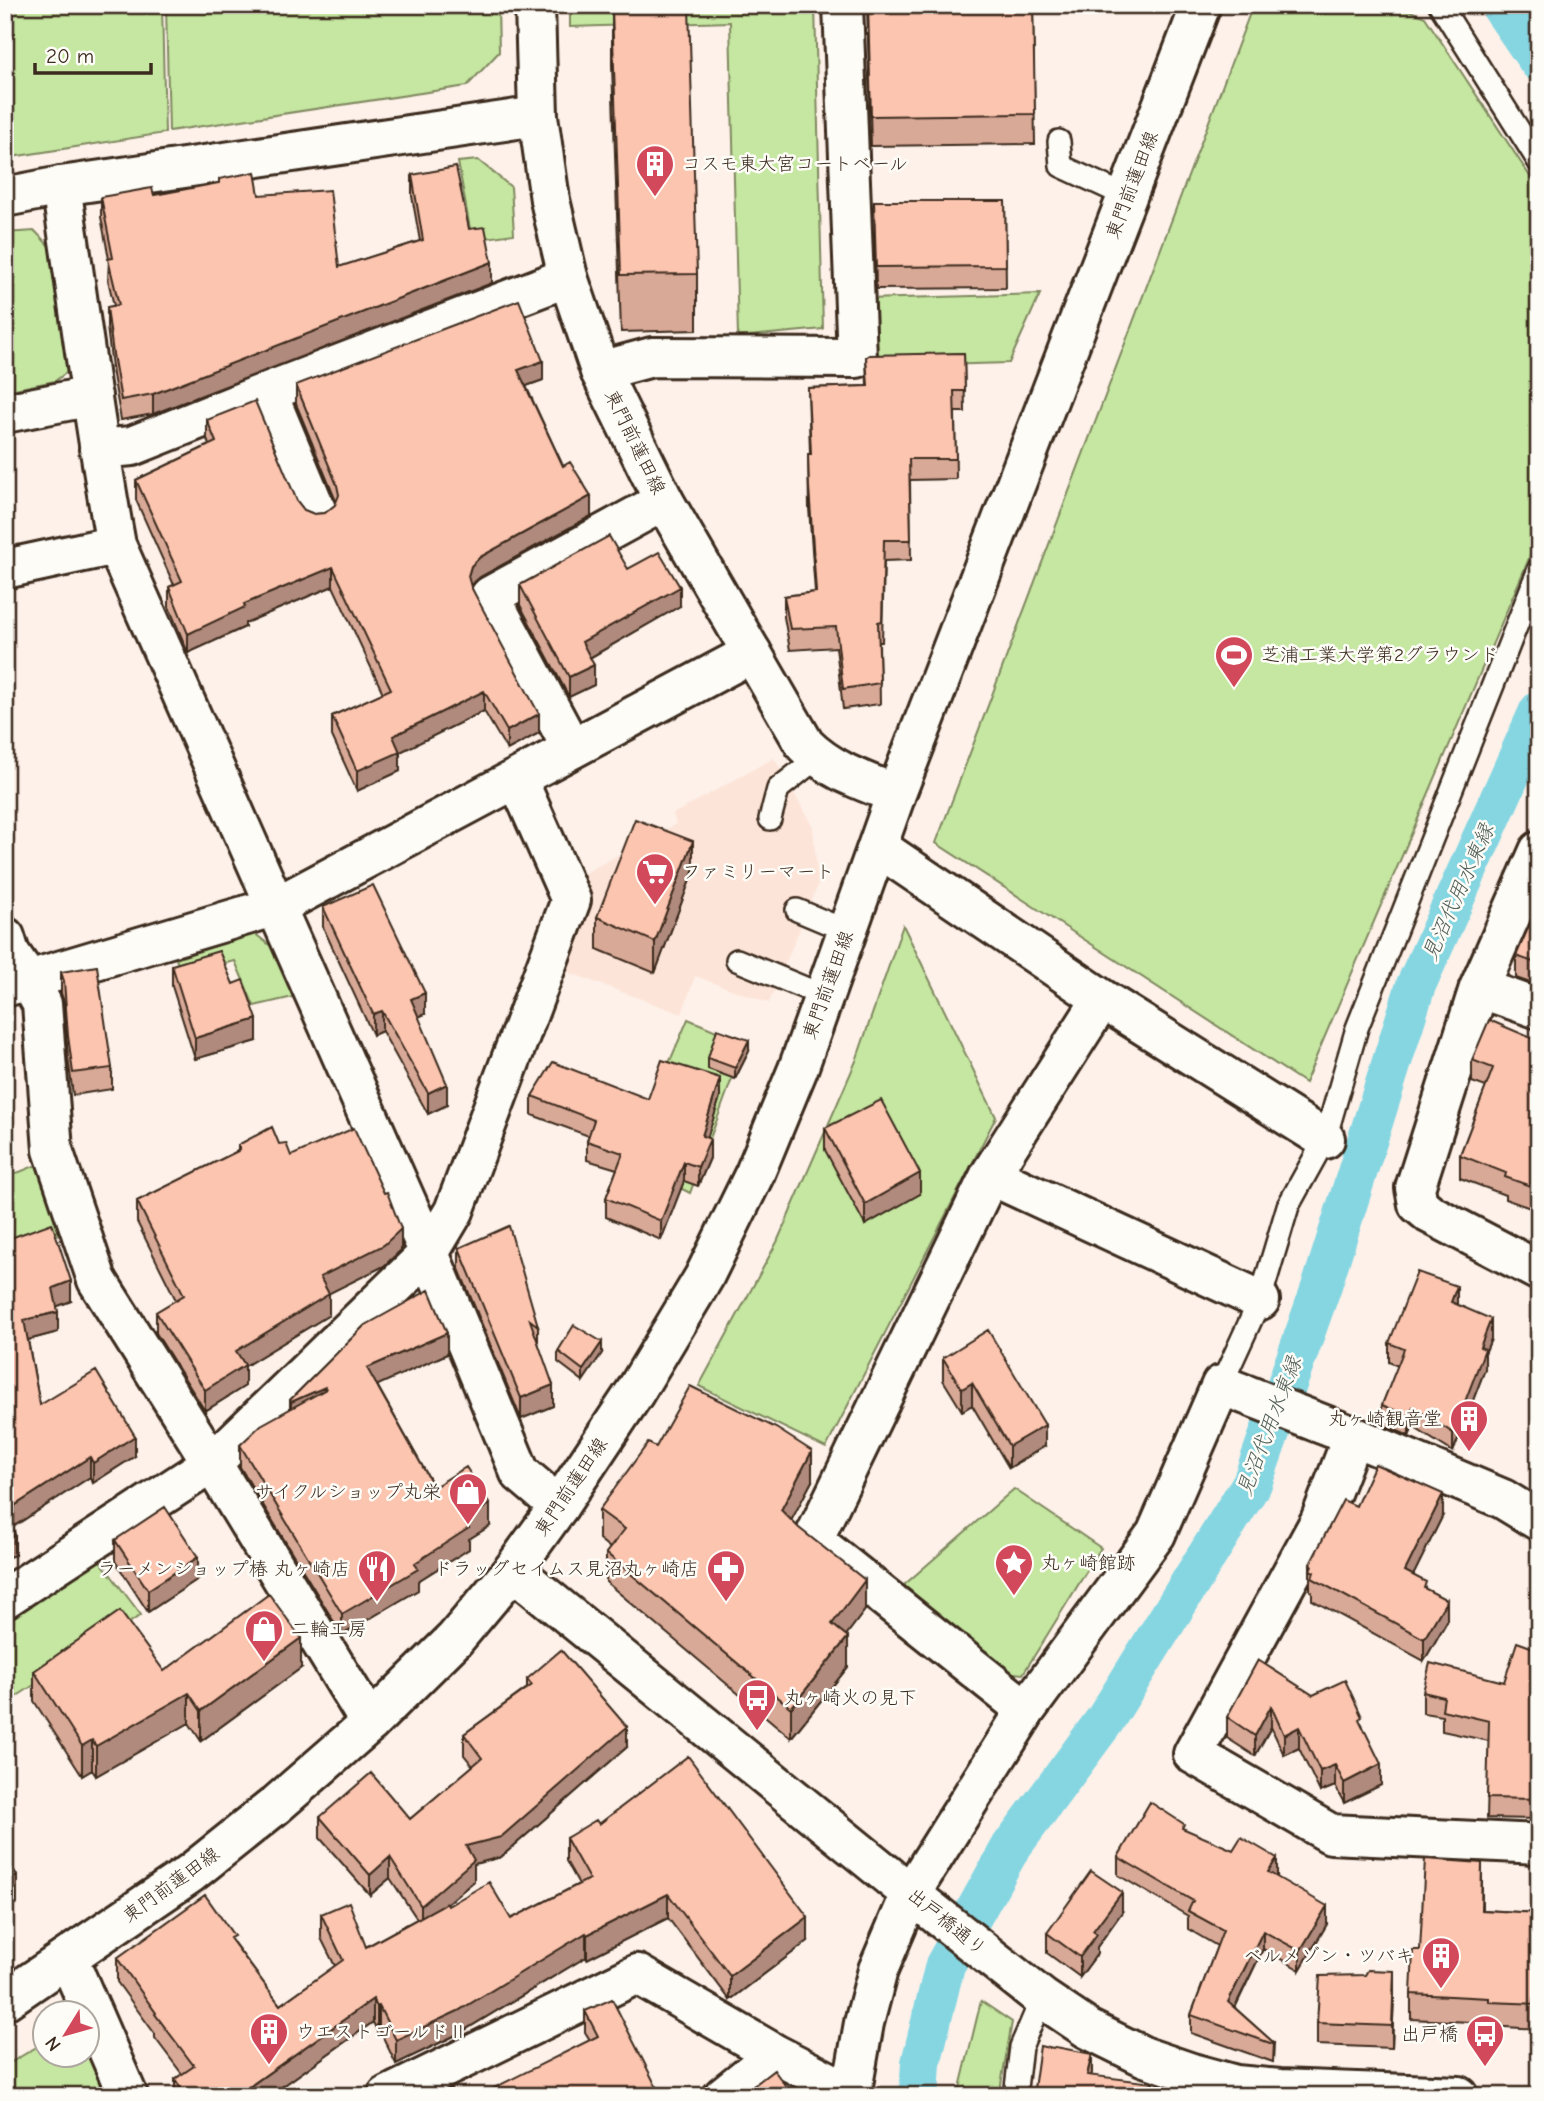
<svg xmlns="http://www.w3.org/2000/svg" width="1544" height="2101" font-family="'Comic Neue','Klee One',sans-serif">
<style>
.built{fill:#fde4d8}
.green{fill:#c5e7a1;stroke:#808860;stroke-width:2}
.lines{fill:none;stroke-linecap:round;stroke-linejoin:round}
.canal{stroke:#86d6e2;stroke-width:40}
.lane-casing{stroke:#3b2a1e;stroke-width:26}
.street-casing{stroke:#3b2a1e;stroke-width:44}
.secondary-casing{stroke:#3b2a1e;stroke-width:44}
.lane{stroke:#fdfcf7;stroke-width:21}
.street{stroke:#fdfcf7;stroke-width:38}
.secondary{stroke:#fdfcf7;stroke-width:38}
.wall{fill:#d9a997;stroke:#3b2a1e;stroke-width:2}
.shaded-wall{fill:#b08a7b;stroke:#3b2a1e;stroke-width:2}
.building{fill:#fcc5b0;stroke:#3b2a1e;stroke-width:2}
.labels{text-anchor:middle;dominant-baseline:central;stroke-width:5;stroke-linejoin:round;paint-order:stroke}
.poi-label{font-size:19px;fill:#3b2a1e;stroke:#fdfcf7;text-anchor:start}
.street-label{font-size:19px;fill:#3b2a1e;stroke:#fdfcf7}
.water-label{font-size:21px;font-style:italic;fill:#525e59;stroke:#fdfcf7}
</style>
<rect width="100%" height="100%" fill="#fdf1e9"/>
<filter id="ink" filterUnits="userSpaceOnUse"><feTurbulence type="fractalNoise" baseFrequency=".0143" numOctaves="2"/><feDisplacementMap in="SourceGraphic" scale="14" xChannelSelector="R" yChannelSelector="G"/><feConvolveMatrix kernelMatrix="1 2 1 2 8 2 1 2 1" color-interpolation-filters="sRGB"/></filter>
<g filter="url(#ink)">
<path class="built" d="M774,758L813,827L818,885L769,1003L695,976L682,1014L562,970L579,876L676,824L673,814Z"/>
<path class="green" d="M5,5H162L165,133L5,158Z
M166,5H498L499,52L467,86L169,131Z
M570,5H815L823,329L738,337L730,22L570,27Z
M1253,5H1396L1425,17L1539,190V535L1305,1083L936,843Z
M478,160L511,187L514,234L472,240L458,162Z
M35,231L51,248L67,372L55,381L5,391V233Z
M1040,294L1009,363L867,367L866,299Z
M903,925L996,1117L826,1448L699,1386L777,1242L856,1061Z
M254,933L276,950L293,997L254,1006L235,961L181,973L176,959Z
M688,1019L745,1043L690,1193L627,1161Z
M39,1164L62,1233L5,1253V1178Z
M1014,1489L1101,1548L1023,1674L1004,1672L904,1585Z
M95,1554L141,1615L5,1704V1616Z
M981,2001L1012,2022L999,2096H958Z
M45,2042L46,2056H88V2052L104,2096H5V2066Z"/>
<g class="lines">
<path class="canal" d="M1500,5L1539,62
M919,2096L921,2063L945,1965L1011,1847L1105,1720L1252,1483L1322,1285L1416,985L1539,711"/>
<defs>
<path id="lane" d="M1440,5L1539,162
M1059,141L1061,166L1128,197
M770,819L778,789L818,757
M797,910L847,931
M737,960L824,996
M1221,1385L1260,1300L1288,1206L1325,1139L1357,1028L1539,569
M1015,2096L1021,2047L1042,1998"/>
<path id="street" d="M61,186C79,306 94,426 116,545L429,1253L520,1473L559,1506
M600,371L652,357L857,358L843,5
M267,392L317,512
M5,413L92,396
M99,449L132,446L267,392L568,277
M5,569L116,545
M572,749L490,596L664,501
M878,847L1102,999L1325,1139
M1539,851L1479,988L1415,1188L1418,1204L1430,1214L1539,1271
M5,937L10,953L28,979L42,1004L53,1150L97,1280L212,1463L370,1723
M5,987L277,906L752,653
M1479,988L1539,1009
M990,1175L1260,1300
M1353,1436L1320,1521L1193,1754L1331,1834L1539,1844
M5,1598L212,1463L429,1253L454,1211L571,900L517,778
M1026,1710L813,1540L990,1175L1102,999
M68,1958L128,2096
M387,2096L637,1974L775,2054L851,2093
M723,2096L775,2054
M851,2096L864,2023L878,1970L911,1893L1026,1710L1156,1534L1221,1385L1353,1436L1503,1499L1539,1521"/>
<path id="secondary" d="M535,5L538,116L550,200L568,277L600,371L664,501L805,745C831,771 863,781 896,794
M5,197L61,186L538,116
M513,1570L927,1907L1042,1998L1088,2029L1145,2057L1192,2073L1236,2085L1280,2089L1459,2096
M5,2000L191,1873L276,1805L370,1723L455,1639L513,1570L559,1506L635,1392L704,1277L755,1173L798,1069L896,794L1201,5"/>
</defs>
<use href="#lane" class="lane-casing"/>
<use href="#street" class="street-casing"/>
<use href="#secondary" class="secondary-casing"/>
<use href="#lane" class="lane"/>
<use href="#street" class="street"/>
<use href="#secondary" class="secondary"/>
</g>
<path class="wall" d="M867,5H1033L1035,144L871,146Z
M612,9L697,274V330L621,332L612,65Z
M412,175L469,229L492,283L153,414L121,420L113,375L107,327V307L114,306L108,280L109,259L101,217V197L154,195L219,183V179L259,195L339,267L420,241L412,196Z
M874,201H1005L1006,288L876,289Z
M964,353L965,412H955L956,479L910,480L911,560L884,561L882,642H879L880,704L843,709L836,647L790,650L784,617V596L815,592L809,508L808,454H810L808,388L867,386L866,357Z
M543,380L526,386L563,466L591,516L480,577L471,587L539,733L507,750L484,711L400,752V771L357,791L332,736V716L383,693L333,586L245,623V627L188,653L169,607V587L174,585L136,500V480L209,445L207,439V420L297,501L304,510L314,514L325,513L335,505L336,501L296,404V385Z
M628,569L680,606L590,658L594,685L569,697L520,605V585Z
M693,872L655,973L597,949V917Z
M1539,903V986L1516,978V956Z
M323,907L425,1014L418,1017L447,1105L428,1114L382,1031L373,1035L323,927Z
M172,965L233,984L257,1041L195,1059L172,986Z
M61,972L112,1068V1089L73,1095L68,1058L64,1002L61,993Z
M1534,1043L1539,1044V1211L1505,1199V1195L1460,1178V1155L1486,1087L1472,1082V1060Z
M749,1051L735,1079L708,1069V1058Z
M532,1096L648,1099L720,1097L707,1138L710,1158L698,1186L684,1181L661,1240L606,1217V1198L617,1169L587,1160V1141L589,1136L532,1115Z
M825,1128L920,1194L865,1225L825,1150Z
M279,1144L291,1156L401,1250L384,1266L329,1293V1315L245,1366V1386L205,1411L156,1333V1312L176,1300L137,1222V1201L238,1151V1145Z
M5,1240L71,1301L57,1306L58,1332L28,1340L40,1405L135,1456L93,1483L90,1477L13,1527L15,1555L5,1558Z
M459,1248L538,1326V1342L553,1406L521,1419L459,1269Z
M1457,1305L1491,1339L1485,1353V1369L1453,1452L1413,1427L1409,1436L1382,1424V1405L1398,1366L1389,1362V1343Z
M364,1326L447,1354L377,1385L434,1487L490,1526L469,1539V1549L418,1581V1590L342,1635L240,1467V1445L290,1409V1400Z
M558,1351L602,1353L583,1381L558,1362Z
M943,1358L1045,1446L1009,1468L972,1405L962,1411L943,1380Z
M656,1447L812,1481L791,1520L865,1610L846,1635L848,1667L791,1738L606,1582V1553L610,1548L599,1539V1510Z
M1356,1506L1443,1515L1413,1575L1426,1589L1447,1621L1424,1661L1312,1600V1592L1310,1591V1564Z
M115,1540L198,1579L148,1612L115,1561Z
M1539,1650V1819L1487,1818L1489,1741L1442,1731V1716L1423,1713V1692L1504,1682Z
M301,1668L201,1741L189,1723L96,1776L92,1770L82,1776L34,1701V1671H164Z
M527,1679L627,1747L501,1857L474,1864V1881L447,1904L448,1906L511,1919L579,1884L566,1861V1838L599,1824L808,1941L730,2000L668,1918L587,1959L586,1957L458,2034L396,2064L379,2029L377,2031L373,2022L269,2096H175V2079L182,2074L155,2038V2034L117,1982V1958L234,1943L280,2005L335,1966L321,1938V1914L366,1947L417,1919L390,1878L370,1895L320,1838V1817L410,1819L473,1766L464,1755V1734L527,1688Z
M1313,1695L1362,1724L1381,1785L1344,1803L1335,1786L1320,1792L1299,1748L1284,1755L1271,1727L1255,1756L1227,1738V1717Z
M1184,1829L1277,1876L1276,1877L1327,1924L1300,1970L1263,1949L1235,2008L1274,2043L1273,2062L1191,2033V2015L1217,1946L1188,1929V1916L1118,1875V1857Z
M1482,1863V1910L1539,1913V2029L1489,2026V2023L1411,2019V1994Z
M1122,1912L1097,1947V1954L1080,1977L1047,1953V1933Z
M1394,1992L1392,2048L1317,2045V2023Z
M585,2011L661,2096L590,2040L585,2032Z"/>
<path class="shaded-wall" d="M492,262V283L153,414V394Z
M543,361V380L518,389V370Z
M591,496V516L480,577L471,585L468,596V576L471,566L480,557Z
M333,567V586L245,623V627L188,653V634L244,604Z
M680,587V606L582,662V642Z
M594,665V685L569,697V677Z
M484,691V711L400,752V771L357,791V771L393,736Z
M539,714V733L507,750V731Z
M693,841V872L655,973V942Z
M425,993V1014L411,1020V999Z
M382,1011V1031L373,1035V1014Z
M257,1019V1041L195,1059V1038Z
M749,1040V1051L735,1079V1068Z
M720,1078V1097L702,1155V1136Z
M447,1084V1105L428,1114V1093Z
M710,1139V1158L698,1186V1167Z
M684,1162V1181L661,1240V1221Z
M920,1173V1194L865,1225V1204Z
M401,1229V1250L384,1266L320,1298V1277Z
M71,1281V1301L53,1308V1288Z
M1457,1286V1306L1451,1302Z
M329,1294V1315L245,1366V1386L205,1411V1390L236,1351Z
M58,1312V1332L24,1341V1320Z
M1491,1319V1339L1485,1353V1369L1453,1452V1433L1480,1347Z
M447,1333V1354L367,1390V1368Z
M602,1342V1353L583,1381V1370Z
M972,1383V1405L962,1411V1389Z
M553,1385V1406L521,1419V1398Z
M325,1387V1408L291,1423V1402Z
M1413,1407V1427L1409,1436V1416Z
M1045,1425V1446L1009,1468V1446Z
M135,1436V1456L93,1483V1463Z
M812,1451V1481L781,1540V1510Z
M90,1457V1477L8,1530V1510Z
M1443,1494V1515L1405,1592V1571Z
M490,1504V1526L469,1539V1549L418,1581V1590L342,1635V1614L464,1521Z
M15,1535V1555L5,1558V1538Z
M198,1557V1579L148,1612V1590Z
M865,1580V1610L832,1654V1624Z
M1447,1600V1621L1424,1661V1639Z
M848,1637V1667L791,1738V1708Z
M301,1638V1668L201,1741V1711Z
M189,1693V1723L96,1776V1746Z
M1271,1706V1727L1255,1756V1736Z
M627,1727V1747L501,1857L474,1864V1881L421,1926V1906L466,1846Z
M1299,1727V1748L1284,1755V1735Z
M92,1740V1770L82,1776V1746Z
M1381,1764V1785L1344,1803V1783Z
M1335,1765V1786L1320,1792V1771Z
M390,1857V1878L370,1895V1875Z
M1277,1858V1876L1268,1891V1872Z
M17,1875V1903L5,1910V1883Z
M1122,1892V1912L1097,1947V1954L1080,1977V1957L1093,1931Z
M668,1894V1918L587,1959V1935Z
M1327,1906V1924L1300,1970V1951Z
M808,1917V1941L730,2000V1976Z
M1263,1931V1949L1228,2021V2002Z
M586,1933V1957L458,2034L396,2064V2040Z
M1394,1971V1992L1392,2048V2026Z
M373,1999V2022L269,2096H236Z
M379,2006V2029L377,2031V2007Z
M1092,2054V2073L1087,2094V2075Z"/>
<path class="building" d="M868,5H1033L1035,114L871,116Z
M689,7L697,274L621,275L612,9Z
M456,167L469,229L485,227L492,262L153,394L121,400L113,354L107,307L119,305L108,259L113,258L101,197L152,188L154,195L219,183V179L255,172L259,195L330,190L339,267L423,240L412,175Z
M874,201H1005L1006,266L876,267Z
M519,300L543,361L518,370L563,466L570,462L591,496L480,557L471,566L468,576L471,587L539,714L507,731L484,691L393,736L400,752L357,771L332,716L391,689L333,567L244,604L245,607L188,634L169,587L182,581L136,480L216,442L207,420L255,401L297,501L304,510L314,514L325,513L335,505L339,495L337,485L296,385Z
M964,353L965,391H954L956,459H909L911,540H884L882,621L878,622L880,683L843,689L836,627L790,629L784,596L816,592L809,487L808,454H811L808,388L868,386L866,357L869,355Z
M609,536L628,569L659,552L680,587L582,642L594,665L569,677L520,585Z
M635,819L693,841L655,942L597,917Z
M373,885L425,993L411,999L447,1084L428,1093L382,1011L373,1014L323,907Z
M1539,903V964L1516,956Z
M219,951L233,984L243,980L257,1019L195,1038L172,965Z
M97,966L112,1068L73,1073L68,1036L64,981L61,972Z
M1489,1020L1534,1039L1533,1043L1539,1044V1189L1505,1177L1506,1173L1460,1155L1493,1068L1472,1060Z
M717,1029L749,1040L735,1068L708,1058Z
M662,1060L720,1078L702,1136L710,1139L698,1167L684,1162L661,1221L606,1198L623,1153L587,1141L594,1120L532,1096L553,1062L648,1099Z
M881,1100L920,1173L865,1204L825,1128Z
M272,1127L279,1144L286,1143L291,1156L354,1128L384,1193L387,1192L401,1229L384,1245L320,1277L329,1294L236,1351L245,1365L205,1390L156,1312L184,1295L137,1201L240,1150L238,1145Z
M52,1223L71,1281L53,1288L58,1312L24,1320L40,1405L96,1371L135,1436L93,1463L90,1457L8,1510L15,1535L5,1538V1240Z
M509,1226L538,1326L530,1320L553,1385L521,1398L459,1248Z
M1417,1272L1457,1286L1451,1302L1491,1319L1480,1347L1485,1349L1453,1433L1413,1407L1409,1416L1382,1405L1404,1349L1389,1343Z
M429,1290L447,1333L367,1368L434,1487L466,1467L490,1504L464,1521L469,1528L415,1563L418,1569L342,1614L240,1445L261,1425L326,1389L325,1387L291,1402L290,1400L364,1326Z
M574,1325L602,1342L583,1370L558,1351Z
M988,1330L1045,1425L1009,1446L972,1383L962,1389L943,1358Z
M690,1386L776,1428L812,1451L781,1510L799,1528L865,1580L832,1624L848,1637L791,1708L606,1553L625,1529L599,1510L648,1443L656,1447Z
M1375,1464L1443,1494L1405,1571L1426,1582L1424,1588L1447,1600L1424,1639L1312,1578L1314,1572L1310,1570L1312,1565L1310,1564L1343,1500L1356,1506Z
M165,1507L198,1557L148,1590L115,1540Z
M269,1594L301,1638L201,1711L189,1693L96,1746L92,1740L82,1746L34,1671L120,1611L164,1671Z
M1517,1642L1539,1650V1799L1487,1798L1489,1721L1442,1710L1444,1697L1423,1692L1430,1663L1504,1682Z
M561,1650L627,1727L501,1837L466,1846L474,1860L421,1906L390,1857L370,1875L320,1817L371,1773L410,1819L482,1758L464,1734L532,1685L527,1679Z
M1258,1660L1313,1695L1345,1680L1362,1717L1359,1719L1381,1764L1344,1783L1335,1765L1320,1771L1299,1727L1284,1735L1271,1706L1255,1736L1227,1717Z
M688,1756L808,1917L730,1976L668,1894L587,1935L586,1933L458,2011L396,2040L379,2006L377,2007L373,1999L236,2096H186L175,2079L194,2066L155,2014L156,2013L117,1958L205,1895L234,1936L230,1938L280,2005L343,1960L321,1914L349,1902L366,1947L446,1903L448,1906L489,1882L511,1919L589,1879L566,1838L596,1820L599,1824Z
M1150,1802L1184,1824L1182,1828L1233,1850L1241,1837L1277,1858L1268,1872L1327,1906L1300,1951L1263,1931L1228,2002L1274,2043L1273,2044L1191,2015L1223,1930L1188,1911L1193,1901L1118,1857Z
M5,1857L17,1875L5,1883Z
M1425,1859L1482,1863L1481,1910L1539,1913V2004L1489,2002V1998L1411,1994L1413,1950H1420Z
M1091,1871L1122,1892L1093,1931L1097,1934L1080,1957L1047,1933Z
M1368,1970L1394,1971L1392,2026L1317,2023L1320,1976L1365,1975Z
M612,1999L661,2096H478L598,2036L585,2011Z
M1040,2046L1053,2049L1056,2047L1092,2054L1087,2075L1153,2083L1151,2096H1033Z
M774,2070L793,2096L800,2091L804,2096H740Z"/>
</g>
<defs>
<symbol id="building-pin" viewBox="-11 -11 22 30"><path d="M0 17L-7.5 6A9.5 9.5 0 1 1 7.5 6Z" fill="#d1495b" stroke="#fdfcf7"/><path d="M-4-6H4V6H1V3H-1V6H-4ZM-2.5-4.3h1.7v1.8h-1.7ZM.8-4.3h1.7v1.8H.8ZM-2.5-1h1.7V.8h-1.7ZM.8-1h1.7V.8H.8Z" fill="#fff"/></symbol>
<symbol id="stadium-pin" viewBox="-11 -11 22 30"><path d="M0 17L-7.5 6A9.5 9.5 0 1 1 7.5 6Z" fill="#d1495b" stroke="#fdfcf7"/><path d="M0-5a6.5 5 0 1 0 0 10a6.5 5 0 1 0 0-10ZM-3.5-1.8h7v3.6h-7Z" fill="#fff"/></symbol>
<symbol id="supermarket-pin" viewBox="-11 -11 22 30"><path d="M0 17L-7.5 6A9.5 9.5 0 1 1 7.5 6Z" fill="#d1495b" stroke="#fdfcf7"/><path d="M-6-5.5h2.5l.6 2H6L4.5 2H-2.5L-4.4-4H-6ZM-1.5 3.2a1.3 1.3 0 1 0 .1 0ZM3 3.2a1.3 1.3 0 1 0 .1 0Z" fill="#fff"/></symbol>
<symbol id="shop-pin" viewBox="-11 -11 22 30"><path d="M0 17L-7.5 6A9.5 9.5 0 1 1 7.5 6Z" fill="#d1495b" stroke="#fdfcf7"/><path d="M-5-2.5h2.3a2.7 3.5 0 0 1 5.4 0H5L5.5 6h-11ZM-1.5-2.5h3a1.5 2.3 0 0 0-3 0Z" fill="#fff"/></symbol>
<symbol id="sight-pin" viewBox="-11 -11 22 30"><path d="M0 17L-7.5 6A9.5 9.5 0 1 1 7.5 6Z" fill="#d1495b" stroke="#fdfcf7"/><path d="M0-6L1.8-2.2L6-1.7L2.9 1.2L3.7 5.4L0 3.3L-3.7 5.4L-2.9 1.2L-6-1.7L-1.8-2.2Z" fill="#fff"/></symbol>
<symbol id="restaurant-pin" viewBox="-11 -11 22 30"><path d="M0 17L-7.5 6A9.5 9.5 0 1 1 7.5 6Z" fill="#d1495b" stroke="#fdfcf7"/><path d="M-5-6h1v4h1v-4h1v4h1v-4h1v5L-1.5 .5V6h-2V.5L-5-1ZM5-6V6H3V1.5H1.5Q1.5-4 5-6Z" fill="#fff"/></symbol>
<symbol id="pharmacy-pin" viewBox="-11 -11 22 30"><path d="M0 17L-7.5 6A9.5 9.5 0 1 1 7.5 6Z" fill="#d1495b" stroke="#fdfcf7"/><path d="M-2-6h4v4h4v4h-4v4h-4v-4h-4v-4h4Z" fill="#fff"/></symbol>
<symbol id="bus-pin" viewBox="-11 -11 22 30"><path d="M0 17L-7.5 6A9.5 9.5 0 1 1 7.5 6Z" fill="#d1495b" stroke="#fdfcf7"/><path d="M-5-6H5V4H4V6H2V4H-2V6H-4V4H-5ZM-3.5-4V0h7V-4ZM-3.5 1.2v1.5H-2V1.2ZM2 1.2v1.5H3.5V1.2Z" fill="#fff"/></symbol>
</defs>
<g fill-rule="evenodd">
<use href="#building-pin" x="633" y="142" width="44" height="60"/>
<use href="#stadium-pin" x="1212" y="633" width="44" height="60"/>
<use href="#supermarket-pin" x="633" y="850" width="44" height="60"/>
<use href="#building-pin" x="1447" y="1397" width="44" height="60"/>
<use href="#shop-pin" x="446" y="1470" width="44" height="60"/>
<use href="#sight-pin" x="992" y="1541" width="44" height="60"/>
<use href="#restaurant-pin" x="355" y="1547" width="44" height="60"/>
<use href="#pharmacy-pin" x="704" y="1547" width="44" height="60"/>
<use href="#shop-pin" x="242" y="1607" width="44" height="60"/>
<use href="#bus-pin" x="735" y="1676" width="44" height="60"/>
<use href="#building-pin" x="1419" y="1934" width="44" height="60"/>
<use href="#building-pin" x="247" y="2010" width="44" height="60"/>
<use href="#bus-pin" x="1463" y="2012" width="44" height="60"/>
</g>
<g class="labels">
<g class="poi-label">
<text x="682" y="164">コスモ東大宮コートベール</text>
<text x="1261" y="655">芝浦工業大学第2グラウンド</text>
<text x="682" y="872">ファミリーマート</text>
<text x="1442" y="1419" text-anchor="end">丸ヶ崎観音堂</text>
<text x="441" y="1492" text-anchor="end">サイクルショップ丸栄</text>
<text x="1041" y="1563">丸ヶ崎館跡</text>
<text x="350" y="1569" text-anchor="end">ラーメンショップ椿 丸ヶ崎店</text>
<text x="699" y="1569" text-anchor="end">ドラッグセイムス見沼丸ヶ崎店</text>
<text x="291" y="1629">二輪工房</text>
<text x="784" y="1698">丸ヶ崎火の見下</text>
<text x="1414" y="1956" text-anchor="end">ベルメゾン・ツバキ</text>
<text x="296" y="2032">ウエストゴールドⅡ</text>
<text x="1458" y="2034" text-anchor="end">出戸橋</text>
</g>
<g class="street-label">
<text transform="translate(1132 185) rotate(-69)">東門前蓮田線</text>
<text transform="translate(635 442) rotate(64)">東門前蓮田線</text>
<text transform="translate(828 985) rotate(-70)">東門前蓮田線</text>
<text transform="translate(571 1487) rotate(-56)">東門前蓮田線</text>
<text transform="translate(171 1885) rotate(-36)">東門前蓮田線</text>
<text transform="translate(947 1922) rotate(39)">出戸橋通り</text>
</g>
<g class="water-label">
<text transform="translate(1458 892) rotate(-66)">見沼代用水東縁</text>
<text transform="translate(1269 1426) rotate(-69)">見沼代用水東縁</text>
</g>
</g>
<rect width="1544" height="2101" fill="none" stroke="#fdfcf7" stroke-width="28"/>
<rect x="14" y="14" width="1516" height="2073" fill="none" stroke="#3b2a1e" stroke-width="2.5" filter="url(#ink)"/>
<g transform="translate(66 2034) rotate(233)"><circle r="33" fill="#fdfcf7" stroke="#afa8a0" stroke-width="2"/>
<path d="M0-5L12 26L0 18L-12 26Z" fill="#d1495b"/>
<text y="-10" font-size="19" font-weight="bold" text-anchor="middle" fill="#3b2a1e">N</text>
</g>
<path d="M35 63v10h116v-10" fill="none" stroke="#3b2a1e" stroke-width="3.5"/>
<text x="46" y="63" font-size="21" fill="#3b2a1e" stroke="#fdfcf7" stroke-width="5" paint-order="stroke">20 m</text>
</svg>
